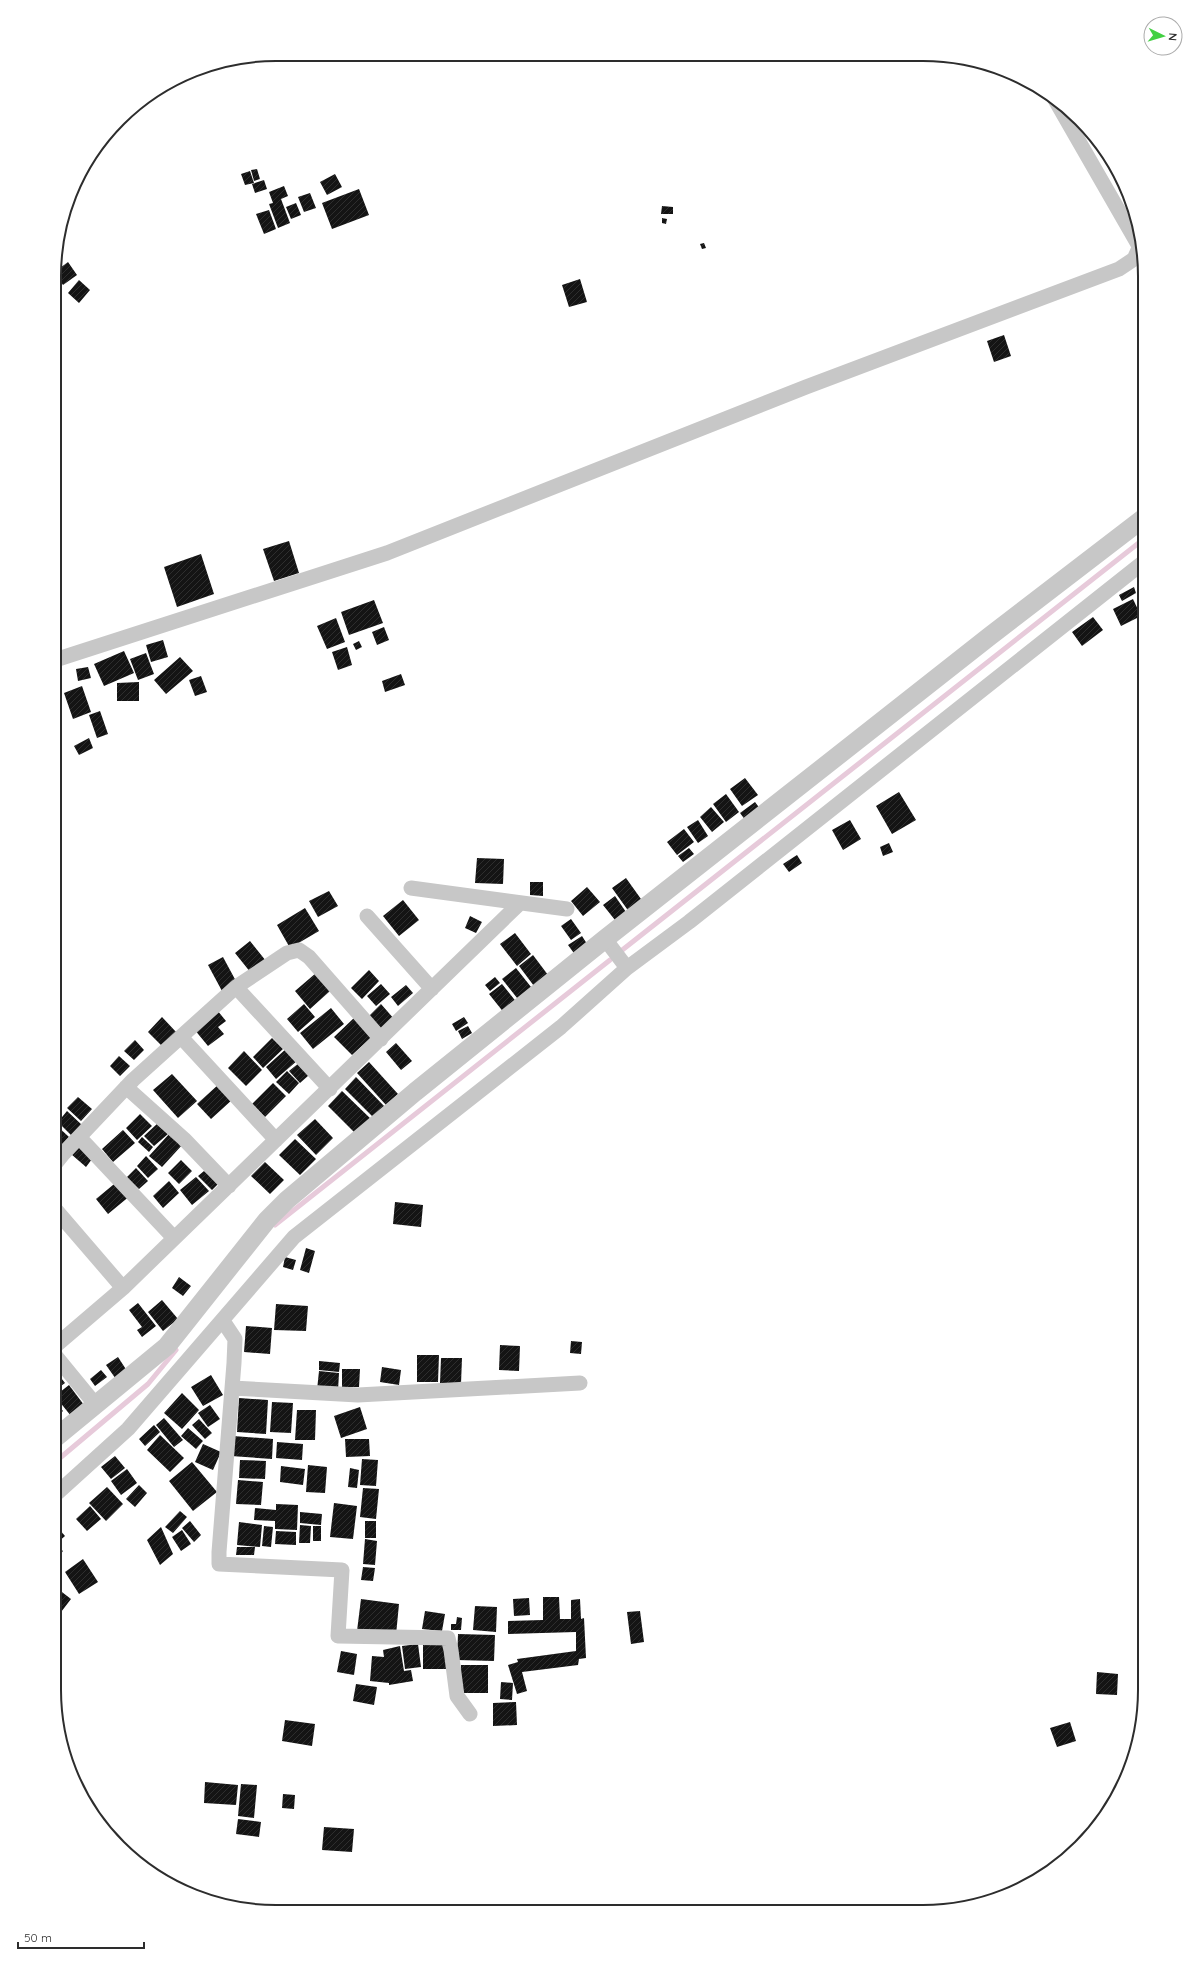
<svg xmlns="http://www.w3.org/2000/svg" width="1199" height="1966" font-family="Quicksand,sans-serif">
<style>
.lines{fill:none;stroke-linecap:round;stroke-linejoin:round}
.stream{stroke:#e7cada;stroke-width:5}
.building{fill:url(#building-hatch)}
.minor{stroke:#c7c7c7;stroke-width:15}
.tertiary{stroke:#c7c7c7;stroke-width:19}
.rim{fill:none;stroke:#2d2d2d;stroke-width:2}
</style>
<defs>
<pattern id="building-hatch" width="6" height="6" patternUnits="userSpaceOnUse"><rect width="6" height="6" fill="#141414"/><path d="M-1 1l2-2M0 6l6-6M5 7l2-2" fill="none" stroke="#2e2e2e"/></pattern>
</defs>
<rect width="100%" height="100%" fill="#fff"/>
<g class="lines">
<path class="stream" d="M621,951L1145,538
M275,1225L610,960
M54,1463L148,1384L176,1350"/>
</g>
<path class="building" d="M257,169L260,179L254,181L251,170Z
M250,171L254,183L245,185L241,174Z
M335,174L342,187L327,195L320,182Z
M264,180L267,189L255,193L252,184Z
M284,186L288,196L281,199L290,223L278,228L269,204L273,203L269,192Z
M359,189L369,215L332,229L322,203Z
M310,193L316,208L304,212L298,197Z
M296,203L301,215L291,219L286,207Z
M662,206L673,207V214H661Z
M269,210L276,229L264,234L256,214Z
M662,218L667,219L666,224L662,223Z
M704,243L706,248L702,249L700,244Z
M68,262L77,275L63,285L56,275V271Z
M580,279L587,302L569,307L562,285Z
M79,280L90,290L79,303L68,293Z
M1004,335L1011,356L994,362L987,341Z
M289,541L299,573L274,581L263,549Z
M201,554L214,594L177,607L164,567Z
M1134,587L1136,593L1122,601L1119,595Z
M1133,599L1141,616L1121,626L1113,609Z
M374,600L383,623L349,635L341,612Z
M1093,617L1103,630L1082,646L1072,632Z
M336,618L345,642L327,649L317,626Z
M384,627L389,640L377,645L372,632Z
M163,640L168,657L151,662L146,645Z
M359,641L362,647L356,650L353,644Z
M347,647L352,665L338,670L332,652Z
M124,651L134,673L104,686L94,664Z
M146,653L154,674L138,680L130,659Z
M180,657L193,671L166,694L154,680Z
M88,667L91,678L78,681L76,669Z
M401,674L405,685L385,692L382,681Z
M201,676L207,692L195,696L189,680Z
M139,682V701H117V683Z
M82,686L91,712L73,719L64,693Z
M100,711L108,734L97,738L89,715Z
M89,738L93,748L79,755L74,746Z
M55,745L60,757L55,759Z
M745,778L758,795L742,806L730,789Z
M899,792L916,820L892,834L876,806Z
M726,794L739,812L726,822L713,804Z
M755,802L764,814L749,825L740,813Z
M711,807L724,822L712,832L700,817Z
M698,820L708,836L698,843L687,827Z
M850,820L861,839L843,850L832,830Z
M684,829L694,842L677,855L667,842Z
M889,843L893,852L883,856L880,847Z
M689,848L694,854L683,862L678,856Z
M797,855L802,863L789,872L783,864Z
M477,858L504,859L503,884L475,883Z
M626,878L646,906L632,916L612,888Z
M530,882H543V896L530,895Z
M587,887L600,902L583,916L571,901Z
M329,891L338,906L318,917L309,901Z
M615,896L626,912L615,920L603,905Z
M403,900L419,920L399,936L383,916Z
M305,908L319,931L290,948L277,925Z
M470,916L482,922L476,933L465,928Z
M571,919L581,933L571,940L561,926Z
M515,933L531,954L517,966L500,944Z
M582,936L589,947L576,956L568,945Z
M250,941L266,961L251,973L235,953Z
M533,955L548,975L534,986L519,966Z
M223,957L237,983L222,991L208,965Z
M516,968L535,992L521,1003L502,979Z
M369,970L379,981L362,999L351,988Z
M316,973L330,991L310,1009L295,991Z
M495,977L500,983L490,991L485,985Z
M381,984L390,994L376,1006L367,996Z
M502,984L518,1004L505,1014L489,994Z
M406,985L413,993L398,1006L391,997Z
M304,1004L315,1017L298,1032L287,1019Z
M381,1004L395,1020L383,1031L369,1016Z
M331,1008L344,1024L313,1049L300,1033Z
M217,1010L226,1021L218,1027L224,1034L208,1046L194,1029Z
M162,1017L177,1033L163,1047L148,1032Z
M355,1017L373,1036L352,1055L334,1037Z
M464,1017L468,1023L456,1031L452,1024Z
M468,1026L472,1033L462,1039L458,1031Z
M272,1038L283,1049L263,1068L253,1057Z
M135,1040L144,1050L134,1060L124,1051Z
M396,1043L412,1061L401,1070L386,1052Z
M287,1048L298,1060L276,1079L266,1067Z
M244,1051L262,1070L246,1086L228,1068Z
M119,1056L130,1066L120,1076L110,1066Z
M369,1062L398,1094L386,1105L357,1073Z
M299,1063L309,1075L300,1083L289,1071Z
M287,1071L299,1083L289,1094L276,1082Z
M172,1074L197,1101L178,1118L153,1090Z
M356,1077L385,1107L374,1118L345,1089Z
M273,1083L286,1096L265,1117L252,1104Z
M219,1084L233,1099L211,1119L197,1104Z
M342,1091L373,1121L358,1136L328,1106Z
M78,1097L92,1109L81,1121L67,1108Z
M67,1111L82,1125L72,1136L58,1122Z
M140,1114L152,1126L137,1140L126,1128Z
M315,1119L333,1138L316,1155L297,1135Z
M158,1123L168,1134L154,1146L144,1136Z
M55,1124L69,1137L55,1152Z
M123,1130L135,1143L113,1162L102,1149Z
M170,1133L183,1144L162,1167L149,1156Z
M142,1137L153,1147L149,1152L138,1142Z
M295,1139L316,1159L300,1175L279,1155Z
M81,1143L95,1155L86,1167L71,1154Z
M146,1156L158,1169L148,1178L137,1166Z
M181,1160L192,1171L179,1184L168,1173Z
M265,1162L284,1180L270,1194L251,1176Z
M136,1168L148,1181L139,1189L127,1177Z
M204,1171L218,1184L212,1190L198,1176Z
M196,1177L209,1191L192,1205L180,1190Z
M119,1180L131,1195L108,1214L96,1199Z
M169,1181L179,1193L163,1208L153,1196Z
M395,1202L423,1205L421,1227L393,1224Z
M306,1248L315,1251L309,1273L300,1270Z
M285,1257L296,1260L293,1270L283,1267Z
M179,1277L191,1286L183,1296L172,1288Z
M162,1300L178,1319L163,1331L148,1312Z
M138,1303L156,1326L142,1337L137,1330L142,1327L129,1310Z
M276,1304L308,1306L306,1331L274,1330Z
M246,1326L272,1328L270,1354L244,1352Z
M571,1341L582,1342L581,1354L570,1353Z
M500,1345L520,1346L519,1371L499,1370Z
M417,1355H439L438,1382H417Z
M118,1357L129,1374L118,1382L106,1365Z
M441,1358H462L461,1384L440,1383Z
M319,1361L340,1363L339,1372L319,1370Z
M382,1367L401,1370L399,1385L380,1382Z
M54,1369L65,1383L54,1391Z
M342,1369H360L359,1387H342Z
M101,1370L107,1377L95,1386L90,1379Z
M319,1371L339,1373L338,1391L317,1390Z
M211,1375L223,1395L203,1406L191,1387Z
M69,1385L84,1405L71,1416L55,1396Z
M182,1393L199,1410L182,1429L164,1413Z
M239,1398L268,1400L266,1434L237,1432Z
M54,1401L63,1411L54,1419Z
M272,1402L293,1403L291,1433L270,1432Z
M210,1405L220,1419L208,1427L198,1413Z
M360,1407L367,1429L341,1438L334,1416Z
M297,1410H316L315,1440H295Z
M164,1418L183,1440L174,1447L156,1425Z
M199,1419L212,1433L205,1439L192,1425Z
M154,1425L160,1432L145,1446L139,1439Z
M188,1428L203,1441L196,1449L181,1436Z
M160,1435L184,1458L170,1472L147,1450Z
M233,1436L273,1439L272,1459L231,1456Z
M345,1439H369L370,1456L346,1457Z
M277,1442L303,1444L302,1460L276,1458Z
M203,1444L221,1452L213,1470L195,1462Z
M115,1456L125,1468L111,1479L101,1467Z
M362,1459L378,1460L376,1486L360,1485Z
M240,1460L266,1461L265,1479L239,1478Z
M192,1462L217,1492L193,1511L169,1481Z
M308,1465L327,1467L325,1493L306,1492Z
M281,1466L305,1469L303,1485L280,1482Z
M350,1468L359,1470L357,1488L348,1487Z
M127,1469L137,1483L121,1495L111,1481Z
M238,1480L263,1482L261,1505L236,1504Z
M139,1485L147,1493L135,1507L126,1499Z
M107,1487L123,1504L106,1521L89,1503Z
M363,1488L379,1489L376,1519L360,1517Z
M334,1503L357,1506L353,1539L330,1537Z
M276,1504L298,1505L297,1530L275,1529V1521L254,1520L255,1508L276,1510Z
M90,1506L101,1519L87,1531L76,1519Z
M180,1511L187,1517L173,1533L165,1527Z
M300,1512L322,1514L321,1525L300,1523Z
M190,1521L201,1535L194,1542L182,1528Z
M365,1521H376V1538H365Z
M239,1522L262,1525L260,1547L237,1545Z
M54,1523L65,1536L57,1543L54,1540Z
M300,1525L311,1526L310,1543H299Z
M264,1526L273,1527L271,1547L262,1546Z
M313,1526H321V1541H313Z
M161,1527L173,1554L160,1565L147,1540Z
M182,1530L191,1544L181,1551L172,1537Z
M276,1531L296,1532V1545L275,1544Z
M365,1539L377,1541L375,1565L363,1564Z
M54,1544L63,1551L54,1563Z
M237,1547H255L254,1555H236Z
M83,1559L98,1582L79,1594L65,1572Z
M363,1567L375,1568L373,1581L361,1580Z
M58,1589L71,1599L58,1616L54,1613V1594Z
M543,1597H559L560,1619H571V1600L580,1599L581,1619L584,1618L586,1658L579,1659L578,1665L522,1672L527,1691L517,1694L508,1665L518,1662L517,1659L576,1651V1632L508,1634V1621L543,1620Z
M529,1598L530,1615L514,1616L513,1599Z
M361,1599L399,1604L396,1635L357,1631Z
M475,1606L497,1607L496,1632L473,1630Z
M425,1611L445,1614L442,1631L422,1629Z
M640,1611L644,1642L631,1644L627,1612Z
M457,1617L462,1618L461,1630H451V1624H456Z
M458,1634L495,1635L494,1661L457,1660Z
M423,1643H447V1669H423Z
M418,1644L421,1667L405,1669L402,1646Z
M400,1646L404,1671L411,1670L413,1681L389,1685V1683L370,1681L372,1656L384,1657L383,1650Z
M341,1651L357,1654L354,1675L337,1672Z
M461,1665H488V1693H461Z
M1097,1672L1118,1674L1117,1695L1096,1694Z
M501,1682L513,1683L512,1700L500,1699Z
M356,1684L377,1687L374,1705L353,1701Z
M516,1702L517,1725L493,1726V1703Z
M285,1720L315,1724L312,1746L282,1741Z
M1070,1722L1076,1741L1057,1747L1050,1728Z
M205,1782L238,1785L236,1805L204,1803Z
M241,1784L257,1785L254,1818L238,1816Z
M283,1794L295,1795L294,1809L282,1808Z
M238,1819L261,1822L259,1837L236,1834Z
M324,1827L354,1829L352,1852L322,1850Z"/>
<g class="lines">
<path class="minor" d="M1054,98L1139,246
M55,660L387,553L806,387L1119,269L1134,259L1139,248
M411,888L567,909
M367,916L432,989
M605,939L627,968
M236,987L287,953L299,950L309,957L381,1039
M181,1037L276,1140
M126,1087L184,1139L229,1186
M79,1137L174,1238
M55,1164L63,1154L133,1080L236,987L330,1089
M55,1209L123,1288
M223,1321L235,1339L234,1363L219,1552V1564L342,1570L338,1636L448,1638L451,1650L457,1696L470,1714
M54,1347L123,1288L520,903
M54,1354L95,1404
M232,1388L358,1395L580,1383
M54,1496L128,1429L294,1237L561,1027L627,968L689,922L1145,561"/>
<path class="tertiary" d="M54,1439L167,1346L267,1220L287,1200L415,1092L605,939L990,636L1145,517"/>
</g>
<path d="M0 0H1199V1966H0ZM276 61H923A215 215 0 0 1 1138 276V1690A215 215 0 0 1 923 1905H276A215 215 0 0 1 61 1690V276A215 215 0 0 1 276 61Z" fill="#fff" fill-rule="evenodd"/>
<path class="rim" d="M276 61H923A215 215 0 0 1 1138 276V1690A215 215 0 0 1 923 1905H276A215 215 0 0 1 61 1690V276A215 215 0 0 1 276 61Z"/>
<g transform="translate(1163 36) rotate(95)"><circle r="19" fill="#ffffff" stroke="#ababab"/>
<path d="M0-3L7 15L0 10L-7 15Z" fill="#43d043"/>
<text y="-6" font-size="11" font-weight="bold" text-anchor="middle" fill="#2d2d2d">N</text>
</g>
<path d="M18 1942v6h126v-6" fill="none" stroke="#2d2d2d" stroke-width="2"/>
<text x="24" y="1942" font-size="12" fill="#2d2d2d" stroke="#ffffff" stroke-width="3" paint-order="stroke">50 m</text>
</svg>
